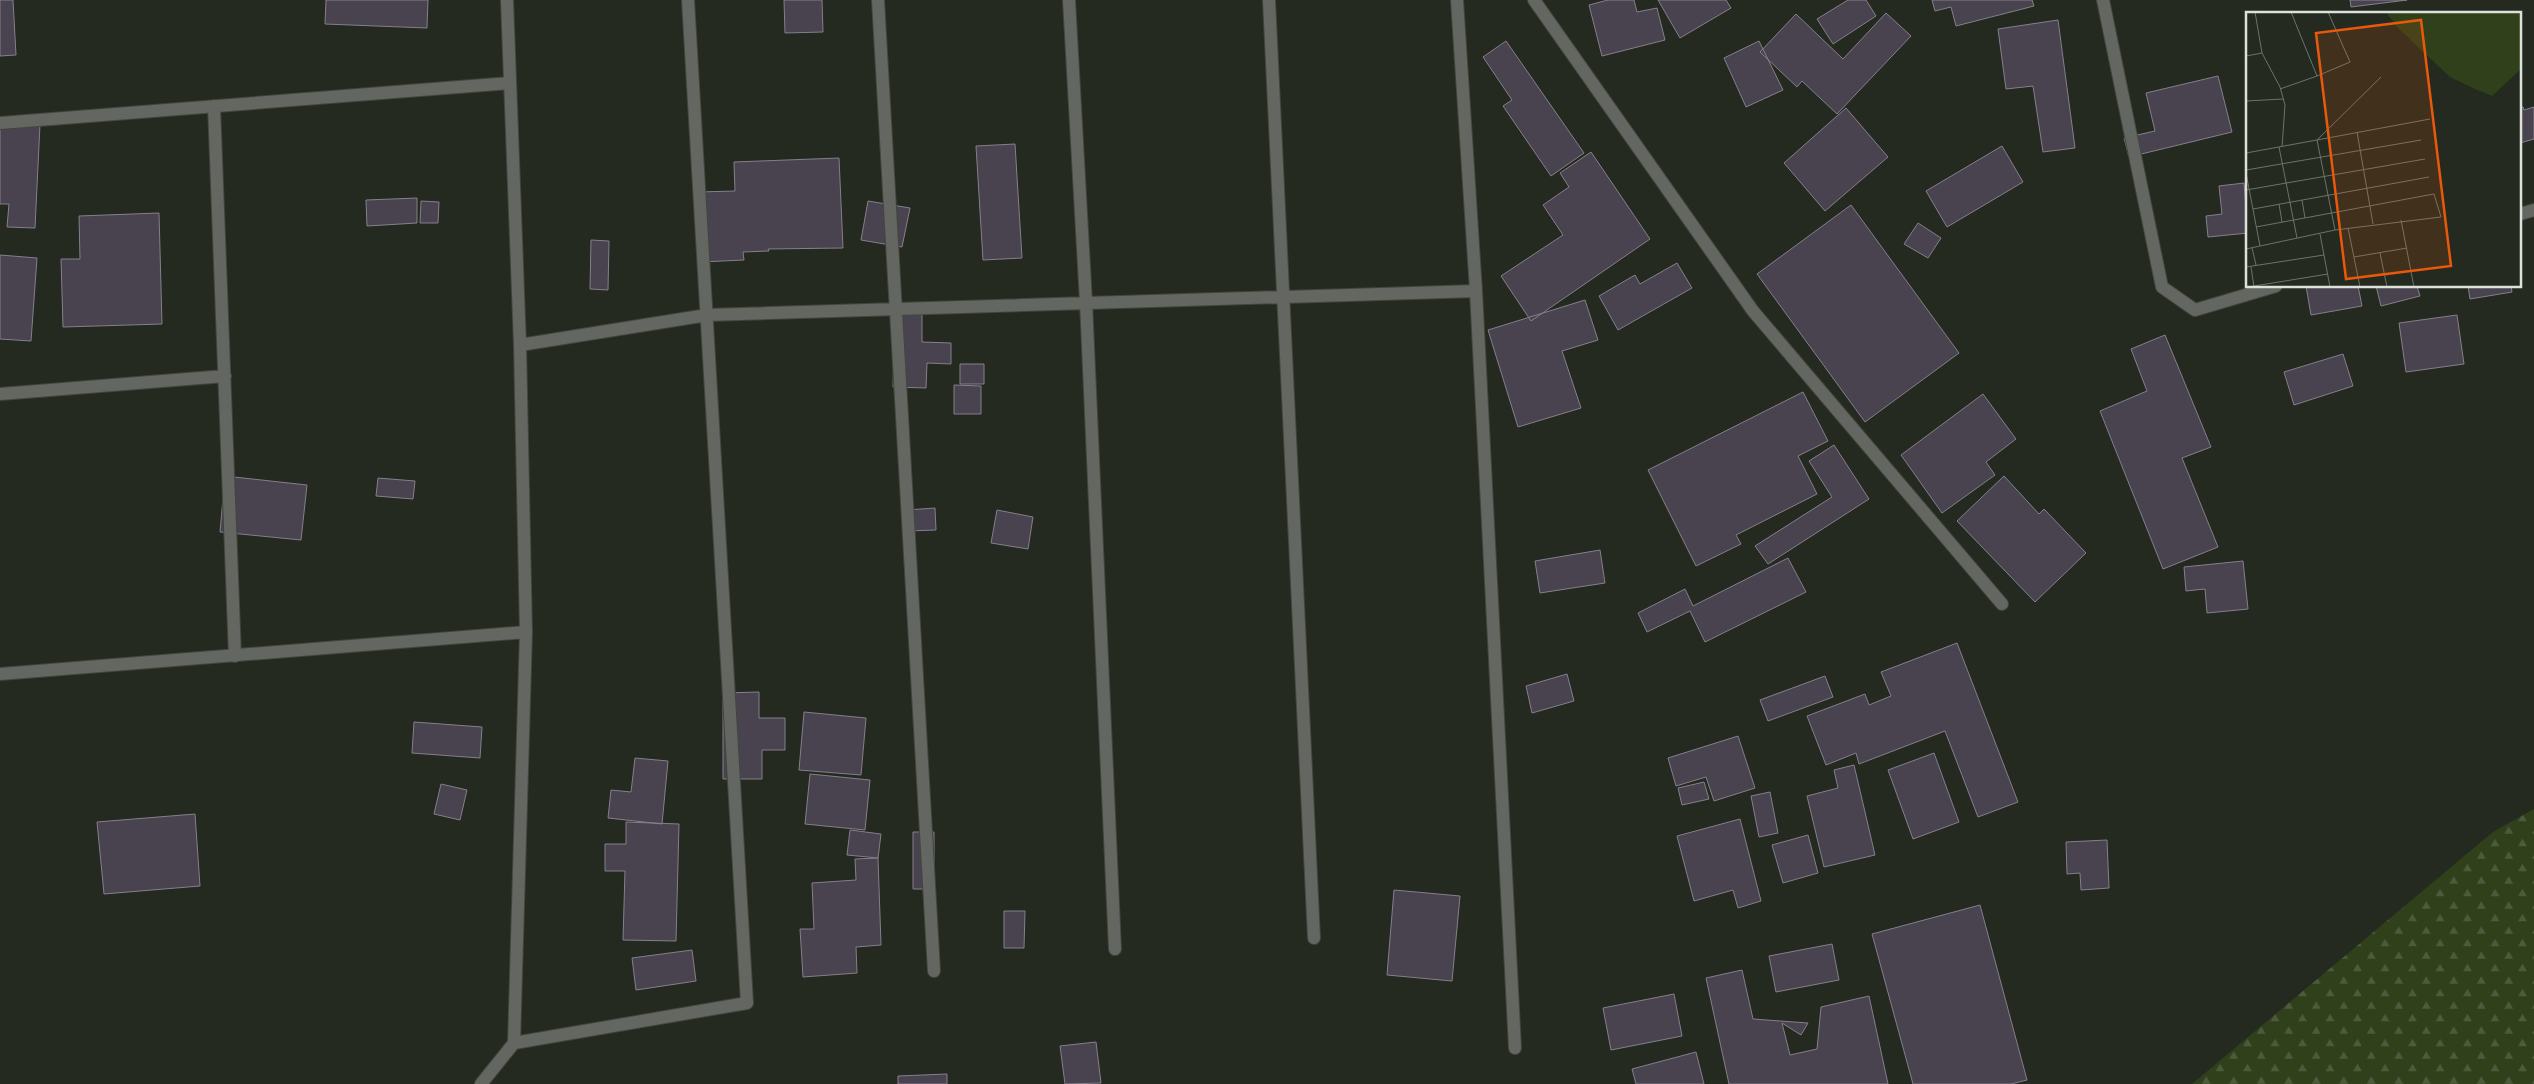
<svg xmlns="http://www.w3.org/2000/svg" width="2534" height="1084" font-family="'Nunito Sans',sans-serif">
<style>
.forest{fill:url(#forest-firs)}
.building{fill:#49434f;stroke:#857f8c}
.lines{fill:none;stroke-linecap:round;stroke-linejoin:round}
.service-casing{stroke:#42473d;stroke-width:14}
.minor-casing{stroke:#42473d;stroke-width:14}
.service{stroke:#646761;stroke-width:12}
.minor{stroke:#646761;stroke-width:12}
.inset-road{fill:none;stroke:#6e7369;stroke-width:1}
.view{fill:#e8590c;fill-opacity:0.15;stroke:#e8590c;stroke-width:2.5}
.inset-edge{fill:none;stroke:#dde1d9;stroke-width:2.5}
</style>
<defs>
<pattern id="forest-firs" width="22" height="20" patternUnits="userSpaceOnUse" patternTransform="scale(1.25)"><rect width="22" height="20" fill="#2f401b"/><path d="M5 1l3.5 6h-7zM16 11l3.5 6h-7z" fill="#4d5b3c"/></pattern>
</defs>
<rect width="100%" height="100%" fill="#242a1f"/>
<path class="forest" d="M2534,809V1084H2192L2493,832Z"/>
<path class="building" d="M0,0H13L16,55L0,56Z
M326,0H428L427,28L325,24Z
M784,0H822L823,32L785,33Z
M1608,0H1634L1637,12L1657,8L1665,40L1602,56L1589,5Z
M1658,0H1726L1731,8L1680,38Z
M1848,0H1866L1876,16L1833,44L1817,19Z
M1932,0H2032L2034,6L1956,26L1951,7L1935,11Z
M2350,0H2407L2351,7Z
M1886,13L1911,36L1837,114L1802,81L1797,87L1760,52L1796,14L1843,59Z
M2058,20L2075,148L2043,152L2033,86L2006,89L1998,29Z
M1506,41L1584,153L1551,176L1503,106L1512,100L1483,57Z
M1759,41L1783,90L1746,107L1724,58Z
M2218,76L2232,132L2129,157L2124,138L2155,131L2146,93Z
M2520,107H2523L2524,110L2534,107V139L2520,143Z
M1846,108L1888,157L1825,211L1784,163Z
M0,122L40,124L35,228L7,227L9,204H0Z
M1015,144L1022,258L983,260L976,146Z
M2002,146L2023,182L1947,227L1926,191Z
M1591,152L1650,239L1531,321L1501,276L1563,235L1543,205L1569,187L1560,173Z
M839,158L843,248L768,249L769,251L743,252L744,260L701,262L698,192L735,191L734,162Z
M2244,183L2248,233L2208,237L2206,216L2222,214L2219,186Z
M417,198V223L367,226L366,200Z
M421,201L439,202L438,223H420Z
M868,201L910,208L902,247L861,240Z
M1851,205L1959,353L1865,422L1757,274Z
M159,213L162,324L63,327L61,259H80L79,216Z
M1918,223L1941,238L1928,258L1904,244Z
M591,240L609,241L608,290L590,289Z
M0,255L37,258L31,341L0,339Z
M1677,263L1692,288L1618,330L1599,296L1635,275L1640,284Z
M2306,286H2358L2362,306L2311,315Z
M2376,286H2417L2420,296L2381,306Z
M2468,286H2511L2512,292L2470,299Z
M1585,300L1598,340L1562,351L1581,408L1518,427L1488,330Z
M895,312H922V342L951,343V364L927,363L926,388L893,387Z
M2457,315L2464,364L2406,372L2399,323Z
M2165,335L2211,447L2182,458L2218,547L2163,569L2100,411L2147,391L2131,349Z
M2343,354L2353,386L2294,405L2284,372Z
M960,364H984V384H960Z
M954,385L981,386V414H954Z
M1803,392L1828,441L1798,456L1817,494L1736,535L1741,544L1696,566L1648,470Z
M1983,394L2016,439L1986,462L1995,475L1942,513L1901,455Z
M1834,445L1869,499L1768,564L1755,546L1832,497L1809,461Z
M225,476L307,485L301,540L220,532Z
M2004,476L2039,514L2044,509L2086,553L2035,602L1957,521Z
M378,478L415,481L413,499L376,496Z
M935,508L936,530L908,531L907,510Z
M997,510L1033,517L1028,549L991,543Z
M1600,550L1605,583L1540,593L1535,561Z
M1788,558L1806,592L1705,642L1690,611L1647,632L1638,613L1685,589L1693,606Z
M2243,561L2248,609L2207,613L2205,589L2186,591L2184,567Z
M1957,643L2018,802L1978,817L1945,731L1859,764L1856,753L1826,765L1807,716L1865,694L1869,705L1891,696L1881,672Z
M1567,674L1574,701L1532,713L1526,686Z
M1825,676L1833,697L1768,721L1760,700Z
M759,692V718H785V750H762V779H723V693Z
M804,712L866,718L861,775L799,770Z
M414,722L482,727L480,758L412,753Z
M1738,736L1755,788L1714,801L1706,777L1676,786L1668,758Z
M1934,753L1959,822L1913,839L1888,770Z
M635,758L668,761L662,824L608,818L611,790L631,792Z
M1854,765L1875,855L1824,867L1807,796L1838,788L1834,770Z
M810,774L870,780L865,830L805,824Z
M1704,782L1709,799L1682,805L1678,788Z
M441,784L467,790L460,820L434,814Z
M1770,792L1778,833L1759,837L1751,796Z
M195,814L200,886L104,894L97,822Z
M1740,819L1761,901L1738,908L1733,890L1694,901L1677,836Z
M626,822L679,824L676,941L623,940L625,871H605V844H626Z
M850,830L881,834L878,858L847,855Z
M913,832H934V889H913Z
M1808,835L1818,873L1783,883L1772,845Z
M2107,840L2109,888L2081,890L2080,873L2067,874L2066,842Z
M878,858L881,945L856,947L857,973L803,977L800,929H814L812,883L856,880L855,859Z
M1394,890L1460,896L1452,981L1387,975Z
M1980,905L2027,1080L2011,1084H1913L1872,934Z
M1004,911H1025L1024,948H1004Z
M1832,944L1839,980L1776,992L1769,956Z
M692,950L696,981L636,990L632,958Z
M1742,970L1753,1019L1808,1023L1801,1035L1782,1023L1790,1055L1817,1049L1821,1007L1869,996L1888,1084H1729L1706,978Z
M1674,994L1682,1036L1611,1050L1603,1008Z
M1096,1042L1101,1083L1065,1084L1060,1046Z
M1696,1052L1704,1084H1636L1632,1069Z
M947,1074V1084H898V1076Z"/>
<g class="lines">
<defs>
<path id="service" d="M481,1084L514,1043"/>
<path id="minor" d="M507,0L520,345L526,632L514,1043L747,1003L688,0
M878,0L934,971
M1069,0L1086,302L1115,949
M1269,0L1314,938
M1457,0L1476,291L1515,1048
M1534,0L1753,311L2002,604
M2103,0L2162,287L2195,310L2276,286
M214,106L235,656
M0,123L510,83
M2520,214L2534,210
M520,345L707,315L1476,291
M0,394L225,376
M0,674L526,632"/>
</defs>
<use href="#service" class="service-casing"/>
<use href="#minor" class="minor-casing"/>
<use href="#service" class="service"/>
<use href="#minor" class="minor"/>
</g>
<g transform="translate(2246 12)">
<rect width="275" height="275" fill="#242a1f"/>
<path d="M140,0H275V57L246,84L229,77L204,65L151,15Z" fill="#2f401b"/>
<path class="inset-road" d="M9,0L16,41L34,75L39,93L36,135M45,0L71,64L104,50L82,0M0,44L16,41M34,77L71,64M0,89L37,87M111,120L127,212M33,135L51,226M0,141L71,128L135,65M0,158L175,128M0,161L14,234M0,178L179,147M56,188L59,206M33,192L36,210M7,197L183,165M155,208L168,275M102,216L114,275M89,218L71,128L184,107M74,222L84,275M6,236L10,253M0,237L89,218L195,205L188,182L10,215M134,241L141,275M108,245L161,236M0,255L78,243M5,255L8,275M2,275L82,262"/>
<path class="view" d="M175,8L205,254L100,267L70,21Z"/>
<rect width="275" height="275" class="inset-edge"/>
</g>
</svg>
